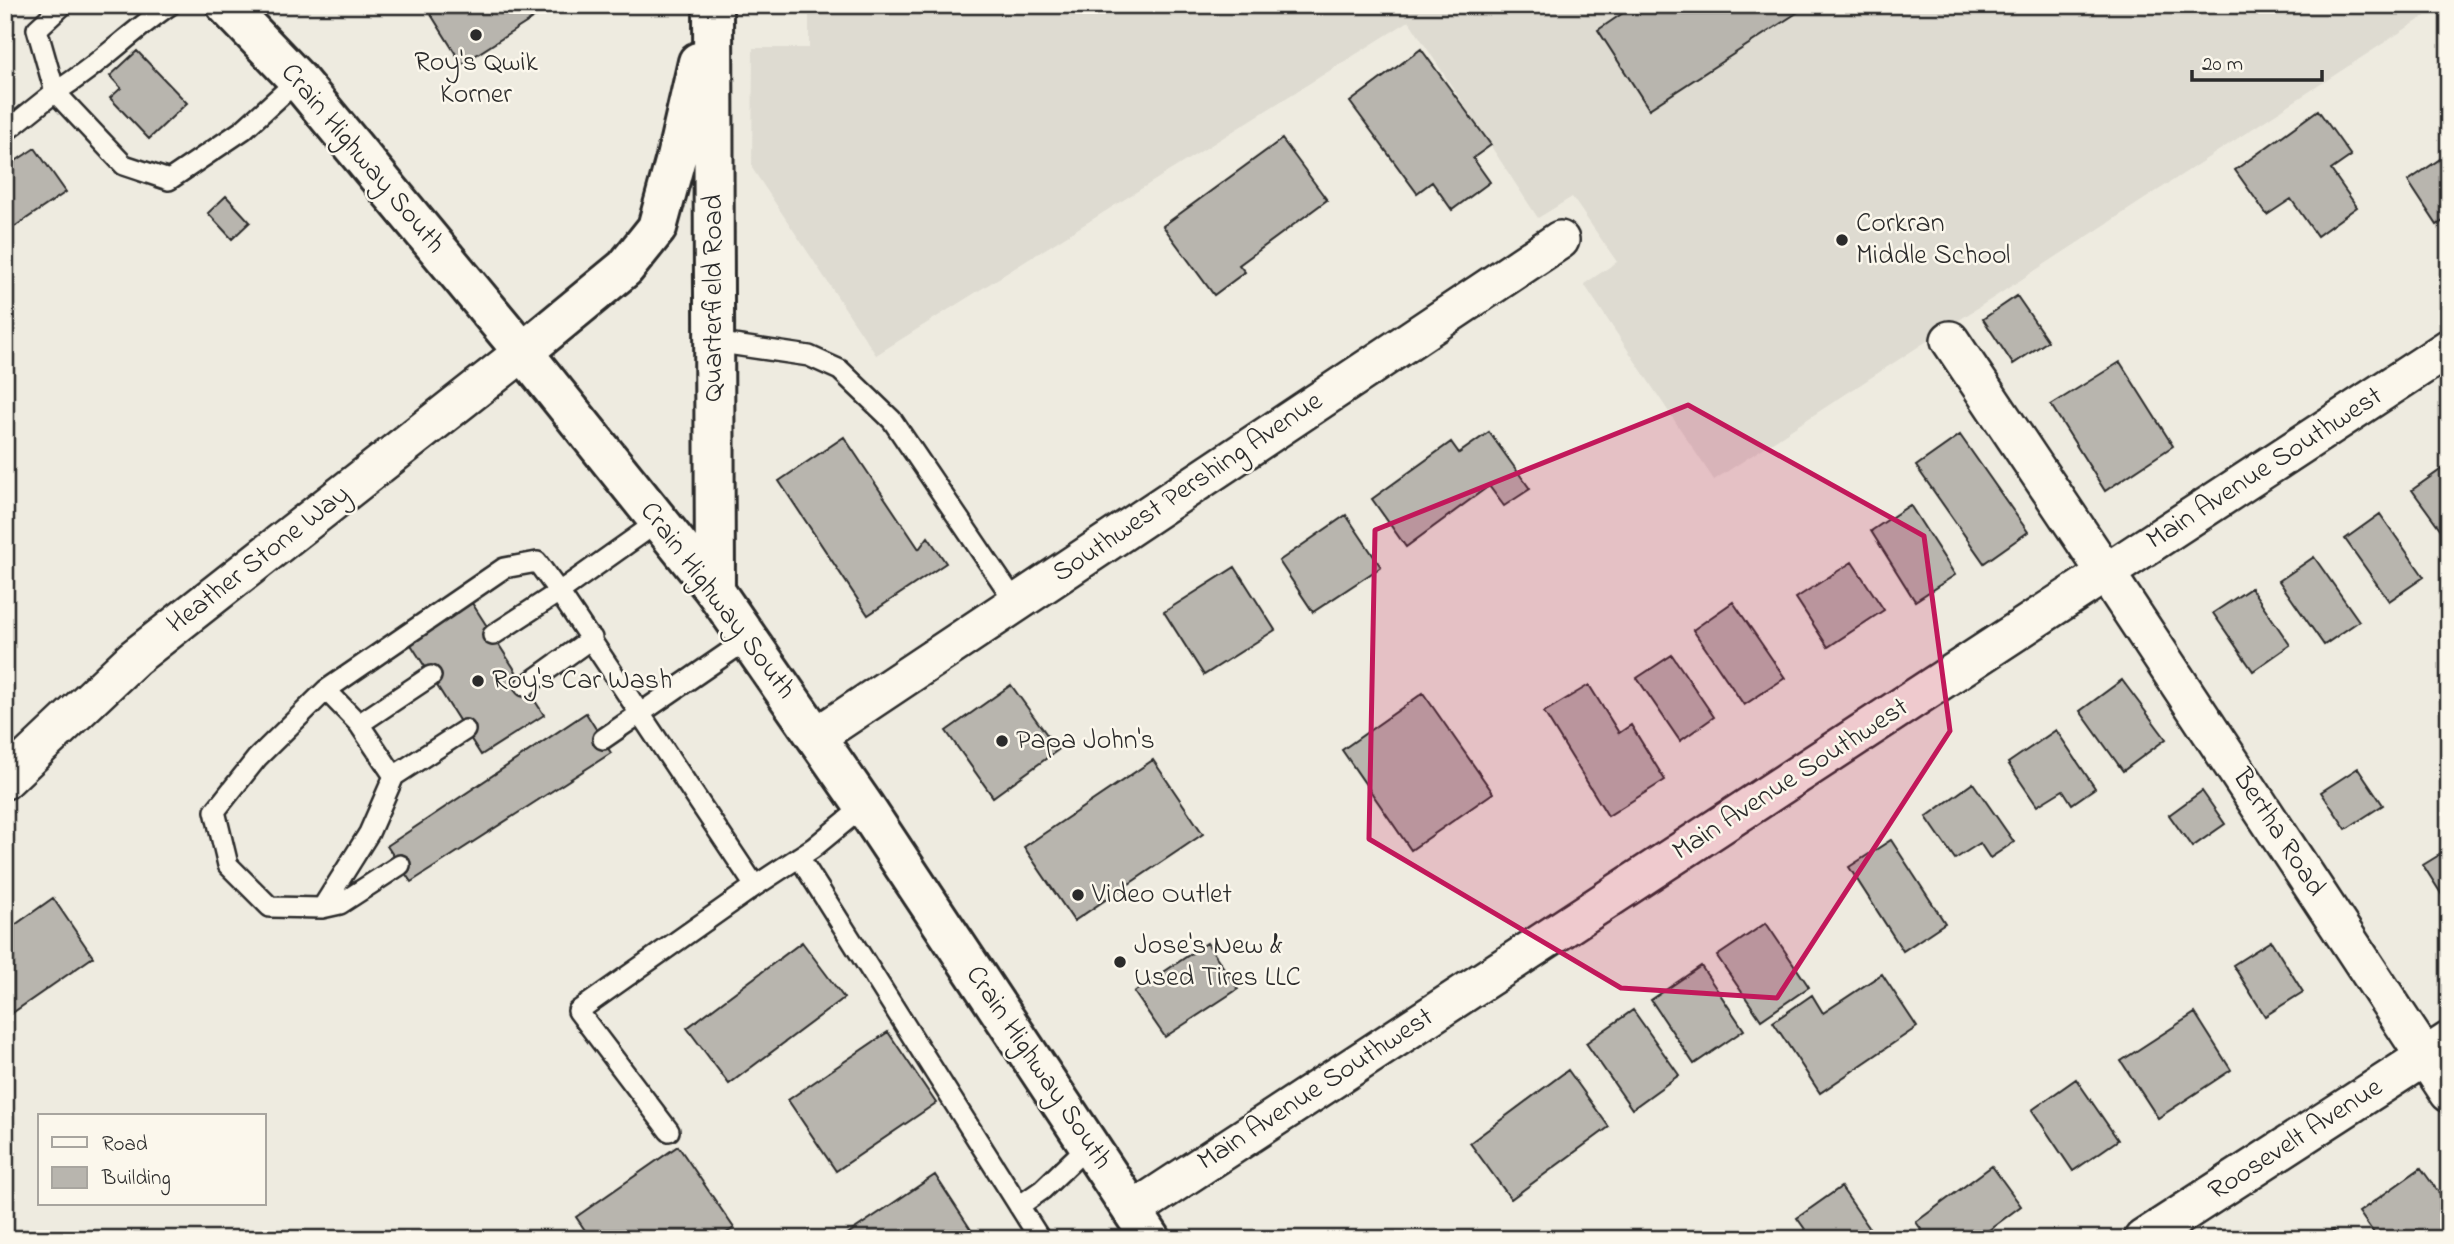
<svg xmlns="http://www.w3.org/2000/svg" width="2454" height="1244" font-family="'Indie Flower',sans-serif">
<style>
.built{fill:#dedbd1}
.building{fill:#b8b5ae;stroke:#2b2b2b;stroke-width:2}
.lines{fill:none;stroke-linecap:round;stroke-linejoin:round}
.service-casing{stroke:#2b2b2b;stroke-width:24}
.minor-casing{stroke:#2b2b2b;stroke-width:42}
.secondary-casing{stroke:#2b2b2b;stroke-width:44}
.primary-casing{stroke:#2b2b2b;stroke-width:44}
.service{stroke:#fbf7ec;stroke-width:19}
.minor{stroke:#fbf7ec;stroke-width:37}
.secondary{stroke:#fbf7ec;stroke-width:38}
.primary{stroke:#fbf7ec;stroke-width:38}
.marked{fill:#c2185b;fill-opacity:0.2;stroke:#c2185b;stroke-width:5;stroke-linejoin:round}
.poi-dot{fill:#2b2b2b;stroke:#fbf7ec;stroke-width:2.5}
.labels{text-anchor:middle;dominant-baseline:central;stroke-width:5;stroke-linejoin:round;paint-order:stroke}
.poi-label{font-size:28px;fill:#2b2b2b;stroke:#fbf7ec;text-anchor:start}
.street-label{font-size:28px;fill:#2b2b2b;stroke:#fbf7ec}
</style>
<rect width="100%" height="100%" fill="#eeebe0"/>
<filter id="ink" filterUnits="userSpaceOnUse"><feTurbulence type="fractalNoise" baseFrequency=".0143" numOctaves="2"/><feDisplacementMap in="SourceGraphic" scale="14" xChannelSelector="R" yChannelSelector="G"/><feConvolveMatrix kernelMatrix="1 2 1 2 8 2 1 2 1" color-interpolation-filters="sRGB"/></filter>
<g filter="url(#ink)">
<path class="built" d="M809,5H2442L1714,480L1584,284L1617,262L1572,197L1538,218L1409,21L876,355L752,168L753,48H809Z"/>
<path class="building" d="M425,5H554L462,64Z
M1619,5H1809L1649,109L1598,30L1623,13Z
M1421,49L1491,145L1473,158L1490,182L1452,210L1432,182L1417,193L1350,102Z
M137,51L187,103L149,139L110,98L121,88L110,76Z
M2318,110L2351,156L2331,170L2357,207L2317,236L2291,199L2267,215L2235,170Z
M1282,139L1327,200L1239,265L1245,272L1214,295L1163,226Z
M35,148L66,192L5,233V168Z
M2449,153V217L2437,225L2408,181Z
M226,196L250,222L232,239L208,213Z
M2017,296L2048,341L2013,364L1983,319Z
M2120,362L2173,446L2105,491L2051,405Z
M1489,432L1530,489L1504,506L1489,486L1406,547L1372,499L1451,442L1459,453Z
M1960,435L2028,532L1984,563L1916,466Z
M844,437L919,549L928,537L946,563L868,615L779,481Z
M2446,466L2449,470V541L2412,490Z
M1910,505L1955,575L1915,601L1871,531Z
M2380,514L2424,577L2389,601L2345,539Z
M1346,515L1381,567L1313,612L1279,561Z
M2314,557L2359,621L2324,645L2279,581Z
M1852,562L1884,610L1828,647L1796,598Z
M1235,567L1275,630L1204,675L1164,612Z
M2251,588L2290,645L2253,671L2213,613Z
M1733,602L1785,678L1744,705L1693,630Z
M472,603L544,715L481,755L410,643Z
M1672,655L1714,717L1680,741L1637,678Z
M2122,680L2166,739L2123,771L2080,711Z
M1011,685L1058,750L993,797L946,731Z
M1589,685L1619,733L1631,725L1665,780L1608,816L1544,712Z
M1423,693L1493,793L1411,850L1342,750Z
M586,713L611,753L411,882L387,846Z
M2056,730L2095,788L2072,804L2063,790L2037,806L2008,763Z
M1153,760L1203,834L1074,921L1024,847Z
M2358,768L2383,805L2346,829L2321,792Z
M1973,783L2014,842L1990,858L1980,843L1955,859L1926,817Z
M2202,791L2225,824L2192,847L2169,815Z
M1891,840L1945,923L1903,951L1849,867Z
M2449,849V906L2423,865Z
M53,898L93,957L5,1018V932Z
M1766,923L1809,987L1761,1020L1717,956Z
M2271,941L2303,992L2265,1016L2233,965Z
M802,942L844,998L729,1084L687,1028Z
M1207,943L1238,989L1165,1037L1134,992Z
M1701,966L1744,1030L1694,1064L1651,1000Z
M1882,974L1917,1027L1820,1093L1773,1022L1812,995L1823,1013Z
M1633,1010L1679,1075L1632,1109L1586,1043Z
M2195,1013L2231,1070L2158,1118L2121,1061Z
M888,1032L936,1103L836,1171L788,1100Z
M1568,1070L1609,1127L1511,1199L1470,1143Z
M2076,1079L2118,1140L2073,1171L2032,1110Z
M678,1146L734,1228L717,1239H591L576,1217Z
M1992,1166L2021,1206L1977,1239H1928L1916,1222Z
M2421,1168L2449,1207V1239H2429L2426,1234L2420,1239H2378L2359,1212Z
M935,1175L977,1239H840Z
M1841,1187L1877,1239H1812L1797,1218Z
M2333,1230L2338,1239H2320Z"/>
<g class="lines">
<defs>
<path id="service" d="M170,5C130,32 97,67 55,92L124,165L169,180L243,130L298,80
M5,132L55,92L37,29L63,5
M714,342L809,356L840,370L892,420L1016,603
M659,521L559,592L755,886
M525,686L592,638
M326,690L359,724L431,676
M359,724L394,776L465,730
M603,739L748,639
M799,857L1040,1239
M400,865L340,904L322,908L270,907L228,865L215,811L257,758L326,690L504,568L537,562L559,592L493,635
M322,908L369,833L394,776
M669,1131L578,1011L755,886L813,848L864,806
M1019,1206L1042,1190L1089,1145"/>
<path id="minor" d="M1950,340L2106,573L2449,1093
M817,736L1560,240
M5,780L134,658L523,352
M1132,1211L2449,348
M2143,1239L2449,1041"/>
<path id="secondary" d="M713,5L715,591
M523,352L625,268L657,228L676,158L698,62"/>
<path id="primary" d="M226,5L298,80L523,352L715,591L864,806L1151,1239"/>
</defs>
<use href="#service" class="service-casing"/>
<use href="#minor" class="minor-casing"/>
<use href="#secondary" class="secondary-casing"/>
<use href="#primary" class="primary-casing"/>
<use href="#service" class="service"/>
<use href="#minor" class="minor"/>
<use href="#secondary" class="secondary"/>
<use href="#primary" class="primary"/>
</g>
</g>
<path class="marked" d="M1688,405L1924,536L1950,731L1777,998L1621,988L1369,839L1375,530Z"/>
<g class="poi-dot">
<circle cx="476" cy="35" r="7"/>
<circle cx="1842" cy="240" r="7"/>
<circle cx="478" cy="681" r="7"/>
<circle cx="1002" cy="741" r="7"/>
<circle cx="1078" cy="895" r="7"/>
<circle cx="1120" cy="962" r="7"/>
</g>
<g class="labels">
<g class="poi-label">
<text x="476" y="63" text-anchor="middle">Roy's Qwik<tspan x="476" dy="32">Korner</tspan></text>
<text x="1856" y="224">Corkran<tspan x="1856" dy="32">Middle School</tspan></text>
<text x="492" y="681">Roy's Car Wash</text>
<text x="1016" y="741">Papa John's</text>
<text x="1092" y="895">Video Outlet</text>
<text x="1134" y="946">Jose's New &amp;<tspan x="1134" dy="32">Used Tires LLC</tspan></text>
</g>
<g class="street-label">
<text transform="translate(362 159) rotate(50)">Crain Highway South</text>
<text transform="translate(714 298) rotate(-90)">Quarterfield Road</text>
<text transform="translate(2265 469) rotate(-33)">Main Avenue Southwest</text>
<text transform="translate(1188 488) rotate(-34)">Southwest Pershing Avenue</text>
<text transform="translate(259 560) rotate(-38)">Heather Stone Way</text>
<text transform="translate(717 601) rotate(53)">Crain Highway South</text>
<text transform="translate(1791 780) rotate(-33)">Main Avenue Southwest</text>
<text transform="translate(2278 833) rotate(57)">Bertha Road</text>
<text transform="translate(1038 1068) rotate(56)">Crain Highway South</text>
<text transform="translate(1316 1090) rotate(-33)">Main Avenue Southwest</text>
<text transform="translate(2296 1140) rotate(-33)">Roosevelt Avenue</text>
</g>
</g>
<rect width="2454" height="1244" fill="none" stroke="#fbf7ec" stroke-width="28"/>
<rect x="14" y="14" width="2426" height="1216" fill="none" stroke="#2b2b2b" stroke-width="2.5" filter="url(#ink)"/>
<rect x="38" y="1114" width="228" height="91" fill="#fbf7ec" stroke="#a8a59f" stroke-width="2"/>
<rect x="52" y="1137" width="35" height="10" fill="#fbf7ec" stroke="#a8a59f" stroke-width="2"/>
<text x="102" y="1150" font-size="21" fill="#2b2b2b">Road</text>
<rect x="52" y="1167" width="35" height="21" fill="#b8b5ae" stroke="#a8a59f" stroke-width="2"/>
<text x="102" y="1184" font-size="21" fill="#2b2b2b">Building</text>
<path d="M2192 70v10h130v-10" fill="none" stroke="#2b2b2b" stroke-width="3.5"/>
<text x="2202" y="70" font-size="21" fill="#2b2b2b" stroke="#fbf7ec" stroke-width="5" paint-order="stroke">20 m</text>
</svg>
